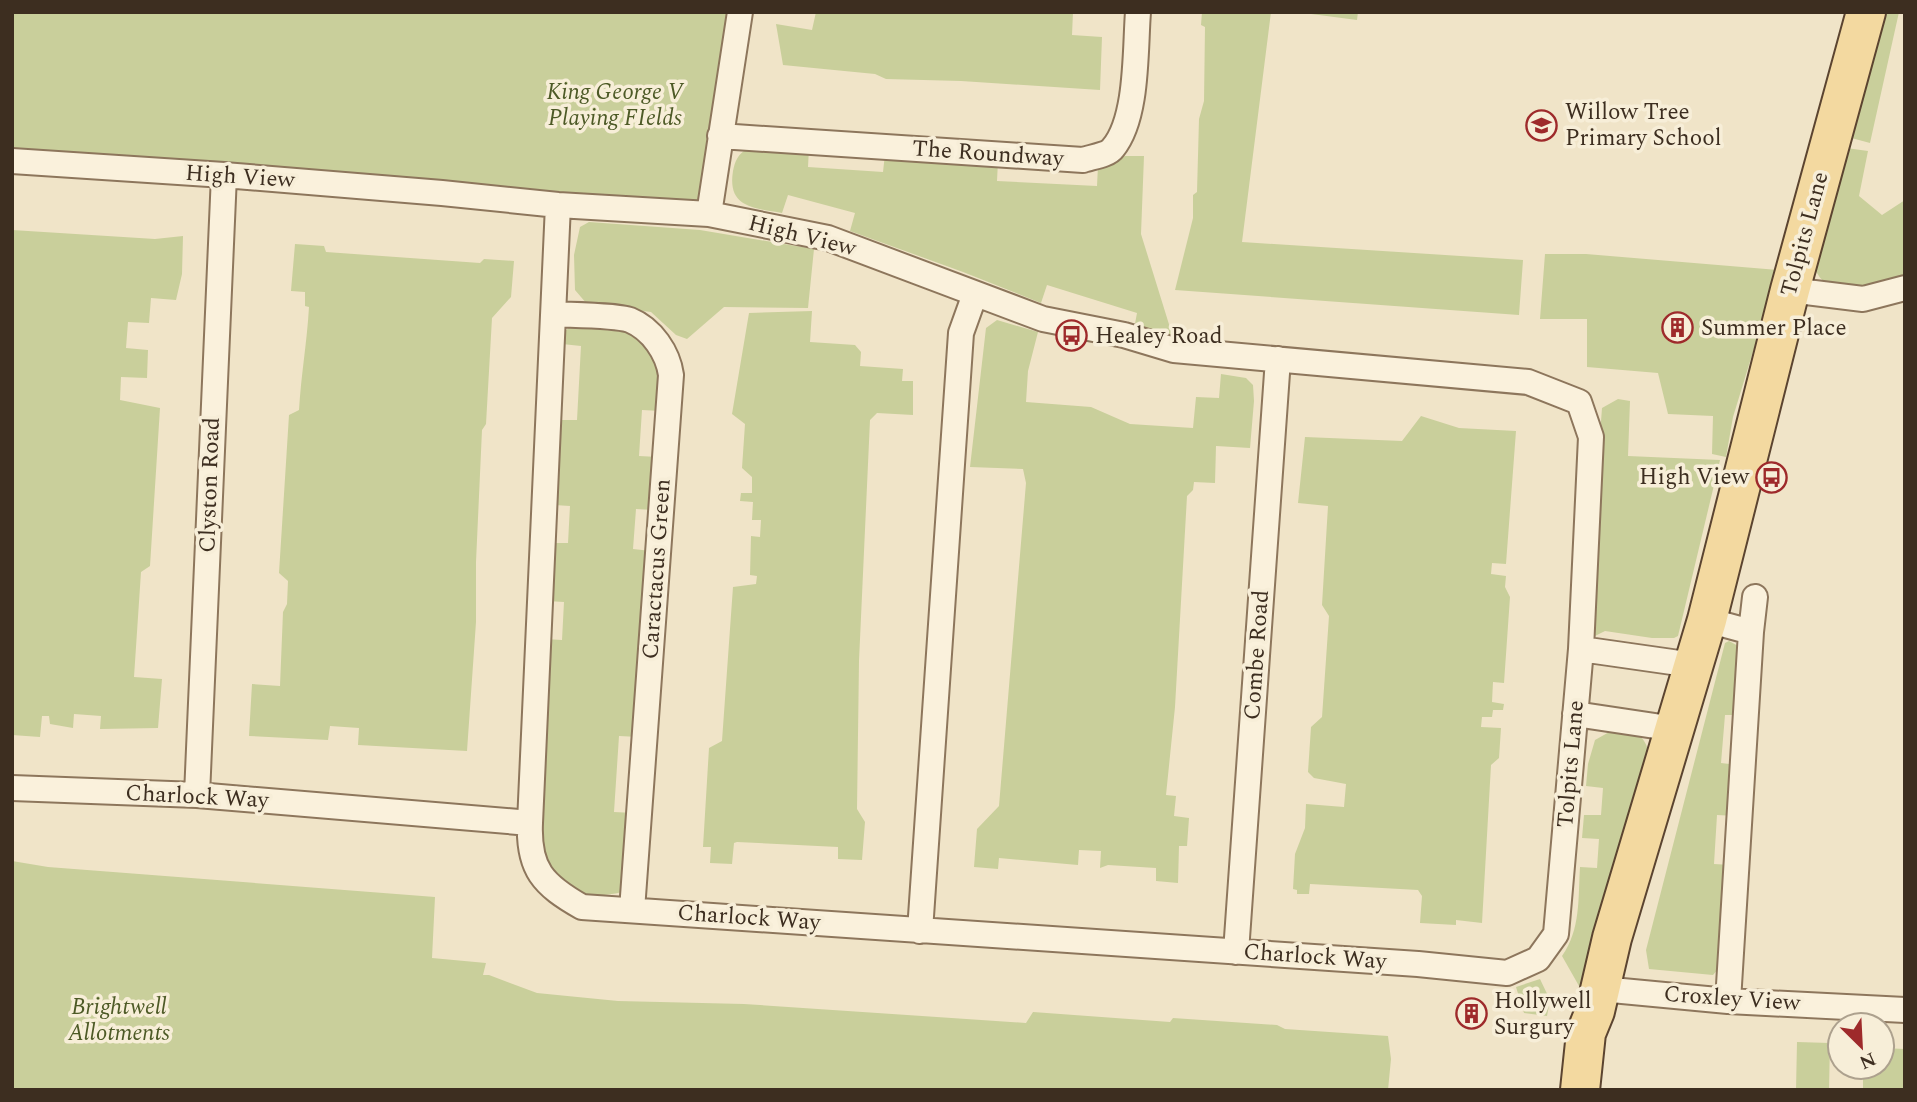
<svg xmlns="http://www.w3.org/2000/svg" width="1917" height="1102" font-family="Spectral,serif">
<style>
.green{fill:#c9cf9b}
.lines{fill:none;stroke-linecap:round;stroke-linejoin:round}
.minor-casing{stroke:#8d765c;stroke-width:28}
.primary-casing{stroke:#5b4430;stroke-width:42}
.minor{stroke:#faf1dc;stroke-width:24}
.primary{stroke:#f3d9a0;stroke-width:38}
.labels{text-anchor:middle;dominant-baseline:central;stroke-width:7;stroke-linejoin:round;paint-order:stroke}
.park-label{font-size:23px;font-style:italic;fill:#4d5a26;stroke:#f7eed8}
.poi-label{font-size:23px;fill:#3d2e20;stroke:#f7eed8;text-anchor:start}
.street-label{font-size:23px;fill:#3d2e20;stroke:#f7eed8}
</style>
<rect width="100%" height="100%" fill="#f0e4c8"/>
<path class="green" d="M12,12H730L706,186L698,201L679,203L12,150Z
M816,12H1073L1072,35L1102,37L1100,90L961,81L886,79L875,74L783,65L776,24L812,30Z
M1202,12H1271L1242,242L1523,260L1519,315L1175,290L1193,218V195L1197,192L1199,119L1204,101L1205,27L1201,25Z
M1296,12H1358L1357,20Z
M1876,12H1899L1870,143L1844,136Z
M1839,147L1868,151L1859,196L1882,215L1905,200V275C1882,285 1833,303 1817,273C1814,269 1814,262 1813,257Z
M809,148L808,167L883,172L885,154L998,161L997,181L1097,186L1098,166L1115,162L1125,156H1144L1141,234L1172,334L1167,336L1134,329L1137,313L1047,285L1041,303L963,272L850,231L855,213L788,195L782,213C754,208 727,208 733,171C735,161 738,154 747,149Z
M589,222L700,230L814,249L808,308L724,307L687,339L676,335L651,312L587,304L575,290L574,255L580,227Z
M12,230L155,239L183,236L182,274L176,300L151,298L149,323L128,322L126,348L148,350L147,378L121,377L120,400L160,408L150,566L141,572L134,677L162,679L158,728L100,729L101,716L74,714L73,728L50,724L49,716H42L40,737L12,735Z
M295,244L324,246L326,252L480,263L484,259L514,261L511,297L492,318L486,424L482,430L476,562V622L467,751L358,745L359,728L330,726L328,740L249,736L252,684L280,686L283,612L287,604L288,581L279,573L289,415L299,410C301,375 307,342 309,307L305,306V292L291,291Z
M1545,254H1586L1778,270L1733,417L1726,457L1712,454L1713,416L1668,414L1658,373L1587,367V319H1540Z
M812,311L810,342L855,345L861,352L860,366L903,369L902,381H913V415L877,413L870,420L859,661L857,809L865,822L862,860L838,859V847L737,842L734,843L732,864L710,863L711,847H703L709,748L722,741L733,587L756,584L757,576L750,575L751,536L760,537L761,520H752L753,502L740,501L741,493H752V477L742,468L745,424L732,414L749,313Z
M997,320L1038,332L1028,371L1026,402L1091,407L1130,424L1193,428L1196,397L1219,398L1221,374L1246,378L1253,385L1254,401L1250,448L1216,446L1215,483L1194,482L1193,490L1187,496L1175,707L1166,795L1176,796L1174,816L1189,818L1187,846H1179L1178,883L1156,881V868L1108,865L1100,868L1101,851L1079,850L1078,865L999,858L998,869L974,867L977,829L999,806L1026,483L1023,469L970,467L986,328Z
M573,324H624L659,355L661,411L642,410L639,456L658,457L654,510L636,509L633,549L651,551L639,737L619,736L614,812L634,813L622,892C593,899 578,894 552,880L531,816L545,639L562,640L564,602L547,601L552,543H568L570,506L554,505L559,420H577L581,346L562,344L563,333Z
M1618,399L1630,401L1628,456L1720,460L1678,636L1674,638H1652L1605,631L1595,636L1586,625L1602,408Z
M1421,416L1459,428L1516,431L1506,564L1492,563L1491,574L1506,576L1505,587L1510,597L1504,683L1493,682L1492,702L1504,704L1503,710H1493L1492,717H1482L1481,727L1501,728L1499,758L1491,765L1482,923L1456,920V925L1420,923L1422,896L1418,890L1310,884L1309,894H1297V890L1293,889L1295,854L1305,828L1306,804L1344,807L1346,784L1314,778L1308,772L1311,727L1322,717L1329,616L1322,605L1328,506L1298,503L1305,437L1402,441Z
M1729,641L1740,647L1742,715H1725L1721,763L1738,765L1735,816L1717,815L1714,864L1731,865L1726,960L1713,975L1649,969L1646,950L1725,643Z
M1611,731C1635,734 1644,730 1650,757L1583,993L1562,956C1581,929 1578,898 1580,867L1597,868L1599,839L1582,838L1584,815H1601L1603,788L1586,786L1588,764L1595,740Z
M12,861L48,867L435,897L432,958L486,963L483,975H489L537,993L618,1001L744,1004L1026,1023L1033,1012L1170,1022L1173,1018L1277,1025L1285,1029L1388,1036L1391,1059L1388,1090H12Z
M1540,979L1550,1000L1547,1016L1524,1013L1516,987Z
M1797,1042L1830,1043L1829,1090H1796Z
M1882,1048L1905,1049V1090H1863V1067H1882Z"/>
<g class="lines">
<defs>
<path id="minor" d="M720,136L1083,160C1092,157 1108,155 1113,148C1138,118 1135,50 1138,12
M12,161L224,175L442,193L558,205L709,214L828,238L1043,319L1124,335L1174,350L1528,382L1579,402L1591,437L1581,649L1556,934L1538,959L1507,973L1418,964L582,907C543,885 528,869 530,823L197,795L12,788
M709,214L740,12
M1790,290L1863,299L1905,288
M554,314C571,315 617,315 630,320C652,329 668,353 671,375L632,910
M1707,620L1751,632L1728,1001
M1751,632L1755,597
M1581,649L1693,665
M1575,714L1675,729
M197,795L224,175
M530,823L558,205
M920,931L961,333L975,294
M1236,952L1278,359
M1601,989L1728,1001L1905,1010"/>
<path id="primary" d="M1580,1090L1586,1033L1595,1011L1612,938L1707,620L1790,290L1866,12"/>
</defs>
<use href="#minor" class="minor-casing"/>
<use href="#primary" class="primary-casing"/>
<use href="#minor" class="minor"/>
<use href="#primary" class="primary"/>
</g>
<defs>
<symbol id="school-ring" viewBox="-11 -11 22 22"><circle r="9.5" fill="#f7eed8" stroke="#9e2a2b" stroke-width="1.5"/><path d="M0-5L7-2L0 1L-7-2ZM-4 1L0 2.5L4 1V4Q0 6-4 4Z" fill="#9e2a2b"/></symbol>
<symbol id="building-ring" viewBox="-11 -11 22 22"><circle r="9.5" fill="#f7eed8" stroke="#9e2a2b" stroke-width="1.5"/><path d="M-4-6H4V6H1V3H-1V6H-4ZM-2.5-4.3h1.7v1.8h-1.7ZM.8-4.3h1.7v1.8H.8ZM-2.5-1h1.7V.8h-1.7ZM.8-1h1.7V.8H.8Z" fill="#9e2a2b"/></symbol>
<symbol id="bus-ring" viewBox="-11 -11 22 22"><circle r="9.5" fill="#f7eed8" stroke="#9e2a2b" stroke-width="1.5"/><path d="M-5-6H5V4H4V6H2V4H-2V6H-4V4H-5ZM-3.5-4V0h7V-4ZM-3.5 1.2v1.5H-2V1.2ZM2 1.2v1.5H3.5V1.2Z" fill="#9e2a2b"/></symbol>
</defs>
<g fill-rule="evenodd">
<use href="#school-ring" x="1524" y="108" width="35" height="35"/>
<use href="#building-ring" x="1660" y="310" width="35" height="35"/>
<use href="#bus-ring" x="1054" y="318" width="35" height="35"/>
<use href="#bus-ring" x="1754" y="460" width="35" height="35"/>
<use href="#building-ring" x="1454" y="996" width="35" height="35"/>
</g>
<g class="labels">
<g class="park-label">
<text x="615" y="92">King George V<tspan x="615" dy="26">Playing FIelds</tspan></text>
<text x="119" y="1007">Brightwell<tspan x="119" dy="26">Allotments</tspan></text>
</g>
<g class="poi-label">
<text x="1565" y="112">Willow Tree<tspan x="1565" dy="26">Primary School</tspan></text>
<text x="1701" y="328">Summer Place</text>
<text x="1095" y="336">Healey Road</text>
<text x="1749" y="477" text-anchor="end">High View</text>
<text x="1494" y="1001">Hollywell<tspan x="1494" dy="26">Surgury</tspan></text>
</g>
<g class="street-label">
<text transform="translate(988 154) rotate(4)">The Roundway</text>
<text transform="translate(240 177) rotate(4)">High View</text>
<text transform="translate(1805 234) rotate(-75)">Tolpits Lane</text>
<text transform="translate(802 236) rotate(14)">High View</text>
<text transform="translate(210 485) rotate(-88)">Clyston Road</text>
<text transform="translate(657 569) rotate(-86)">Caractacus Green</text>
<text transform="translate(1257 655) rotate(-86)">Combe Road</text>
<text transform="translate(1571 764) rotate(-85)">Tolpits Lane</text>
<text transform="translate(197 797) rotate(3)">Charlock Way</text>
<text transform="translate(749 918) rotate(4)">Charlock Way</text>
<text transform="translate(1315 957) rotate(4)">Charlock Way</text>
<text transform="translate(1732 999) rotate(4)">Croxley View</text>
</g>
</g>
<rect width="1917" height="1102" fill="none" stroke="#3d2e20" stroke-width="28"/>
<g transform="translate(1861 1046) rotate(156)"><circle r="33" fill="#f7eed8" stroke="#ada18e" stroke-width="2"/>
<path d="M0-5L12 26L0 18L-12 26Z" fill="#9e2a2b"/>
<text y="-10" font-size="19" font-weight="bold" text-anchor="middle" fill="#3d2e20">N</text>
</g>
</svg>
